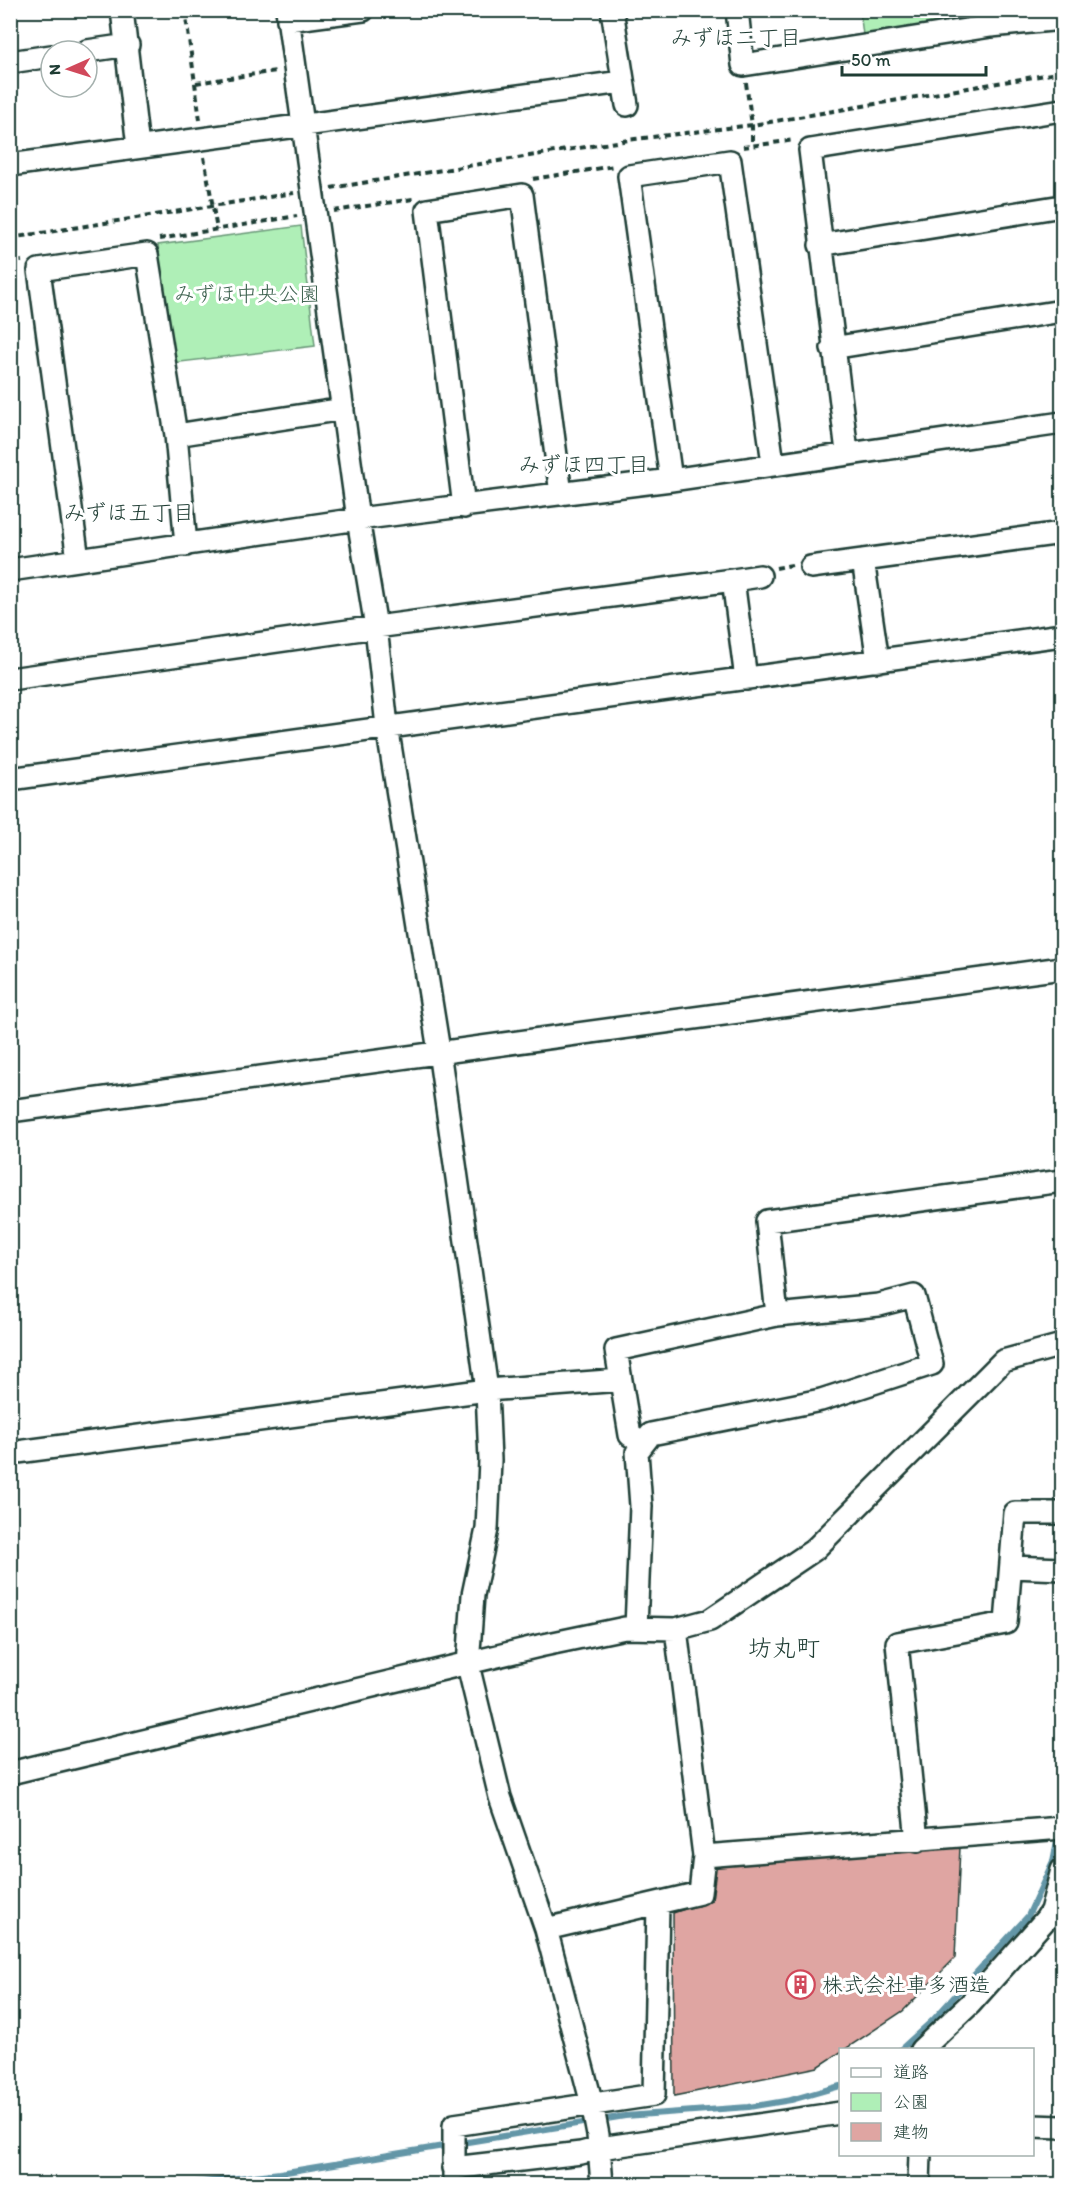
<svg xmlns="http://www.w3.org/2000/svg" width="1073" height="2195" font-family="Itim,'Klee One',sans-serif">
<style>
.green{fill:#afefb7;stroke:#679676;stroke-width:1.5}
.lines{fill:none;stroke-linecap:round;stroke-linejoin:round}
.stream{stroke:#6496a7;stroke-width:6}
.building{fill:#dfa5a2;stroke:#1f3d34;stroke-width:1.5}
.minor-casing{stroke:#1f3d34;stroke-width:26}
.path{stroke:#1f3d34;stroke-width:4;stroke-dasharray:6 4.5;stroke-linecap:butt}
.minor{stroke:#fff;stroke-width:21}
.labels{text-anchor:middle;dominant-baseline:central;stroke-width:6;stroke-linejoin:round;paint-order:stroke}
.park-label{font-size:21px;fill:#3c614e;stroke:#fff}
.poi-label{font-size:21px;fill:#1f3d34;stroke:#fff;text-anchor:start}
.neighbourhood-label{font-size:22px;fill:#1f3d34;stroke:#fff}
.quarter-label{font-size:24px;fill:#1f3d34;stroke:#fff}
</style>
<rect width="100%" height="100%" fill="#fff"/>
<filter id="ink" filterUnits="userSpaceOnUse"><feTurbulence type="fractalNoise" baseFrequency=".0167" numOctaves="2"/><feDisplacementMap in="SourceGraphic" scale="12" xChannelSelector="R" yChannelSelector="G"/><feConvolveMatrix kernelMatrix="1 2 1 2 8 2 1 2 1" color-interpolation-filters="sRGB"/></filter>
<g filter="url(#ink)">
<path class="green" d="M860,11H978L979,19L863,35Z
M301,226L315,346L172,363L158,245Z"/>
<g class="lines">
<path class="stream" d="M900,2050L933,2020L1028,1916L1053,1861L1062,1816
M186,2184L280,2173L625,2116L749,2107L791,2100L840,2086"/>
</g>
<path class="building" d="M960,1847L955,1958L903,2011L818,2067L674,2096L673,1913L712,1900L717,1862Z"/>
<g class="lines">
<defs>
<path id="minor" d="M122,10L138,147
M287,10L358,519L376,627L387,726L439,1051L487,1390L490,1460L487,1529L473,1595L468,1665L500,1797L546,1929L592,2104L598,2135L602,2184
M612,10L627,105
M737,10L743,65L991,26L1062,19
M288,20L363,10
M87,51L128,45
M10,62L51,56
M10,165L622,82
M820,245L1062,206
M832,348L1062,311
M176,435L343,409
M847,452L810,150L1062,110
M671,480L629,176L730,161L773,463
M464,507L427,210L522,195L561,494
M78,560L39,270L147,254L176,435L186,545
M863,560L878,661
M811,567L1062,533
M10,570L358,519L671,480L1062,423
M733,580L760,576
M10,679L376,627L733,580L746,679
M10,779L1062,635
M10,1111L1062,968
M777,1315L767,1221L1062,1181
M10,1453L487,1390L621,1380
M1012,1567L1062,1569
M636,1628L641,1506L637,1452L651,1434L821,1400L932,1364L914,1296L879,1305L777,1315L616,1350L630,1435L643,1444
M10,1773L539,1646L625,1628L676,1629L710,1620L814,1550L1003,1361L1062,1345
M917,1841L897,1643L1006,1623L1015,1513H1062
M704,1856L1062,1828
M546,1929L700,1893L704,1856L676,1629
M921,2050L970,2004L1046,1919L1051,1911L1062,1870
M1032,2126L1062,2127
M453,2168L581,2153L600,2148L840,2113
M454,2184V2125L654,2095L658,1905
M919,2184L920,2154"/>
</defs>
<use href="#minor" class="minor-casing"/>
<path class="path" d="M185,10L200,120
M196,83L276,71
M746,83L752,125V145
M743,147L795,140
M204,157L217,230
M533,179L614,166
M331,188L635,139L752,125L1062,72
M334,211L413,199
M10,238L294,193
M159,239L297,216
M10,262L22,261
M776,568L792,565"/>
<use href="#minor" class="minor"/>
</g>
</g>
<defs>
<symbol id="building-ring" viewBox="-11 -11 22 22"><circle r="9.5" fill="#fff" stroke="#d1495b" stroke-width="1.5"/><path d="M-4-6H4V6H1V3H-1V6H-4ZM-2.5-4.3h1.7v1.8h-1.7ZM.8-4.3h1.7v1.8H.8ZM-2.5-1h1.7V.8h-1.7ZM.8-1h1.7V.8H.8Z" fill="#d1495b"/></symbol>
</defs>
<g fill-rule="evenodd">
<use href="#building-ring" x="784" y="1968" width="33" height="33"/>
</g>
<g class="labels">
<g class="park-label">
<text x="247" y="293">みずほ中央公園</text>
</g>
<g class="poi-label">
<text x="822" y="1984">株式会社車多酒造</text>
</g>
<g class="neighbourhood-label">
<text x="736" y="37">みずほ二丁目</text>
<text x="584" y="464">みずほ四丁目</text>
<text x="129" y="512">みずほ五丁目</text>
</g>
<g class="quarter-label">
<text x="784" y="1647">坊丸町</text>
</g>
</g>
<rect width="1073" height="2195" fill="none" stroke="#fff" stroke-width="36"/>
<rect x="18" y="18" width="1037" height="2159" fill="none" stroke="#1f3d34" stroke-width="2" filter="url(#ink)"/>
<rect x="839" y="2048" width="195" height="108" fill="#ffffff" stroke="#a5b1ae" stroke-width="1.5"/>
<rect x="851" y="2068" width="30" height="9" fill="#ffffff" stroke="#a5b1ae" stroke-width="1.5"/>
<text x="893" y="2078" font-size="18" fill="#1f3d34">道路</text>
<rect x="851" y="2093" width="30" height="18" fill="#afefb7" stroke="#a5b1ae" stroke-width="1.5"/>
<text x="893" y="2108" font-size="18" fill="#1f3d34">公園</text>
<rect x="851" y="2123" width="30" height="18" fill="#dfa5a2" stroke="#a5b1ae" stroke-width="1.5"/>
<text x="893" y="2138" font-size="18" fill="#1f3d34">建物</text>
<g transform="translate(69 69) rotate(267)"><circle r="28" fill="#ffffff" stroke="#a5b1ae" stroke-width="1.5"/>
<path d="M0-4.5L10 22L0 15L-10 22Z" fill="#d1495b"/>
<text y="-9" font-size="16" font-weight="bold" text-anchor="middle" fill="#1f3d34">N</text>
</g>
<path d="M842 66v9h144v-9" fill="none" stroke="#1f3d34" stroke-width="3"/>
<text x="851" y="66" font-size="18" fill="#1f3d34" stroke="#ffffff" stroke-width="4.5" paint-order="stroke">50 m</text>
</svg>
